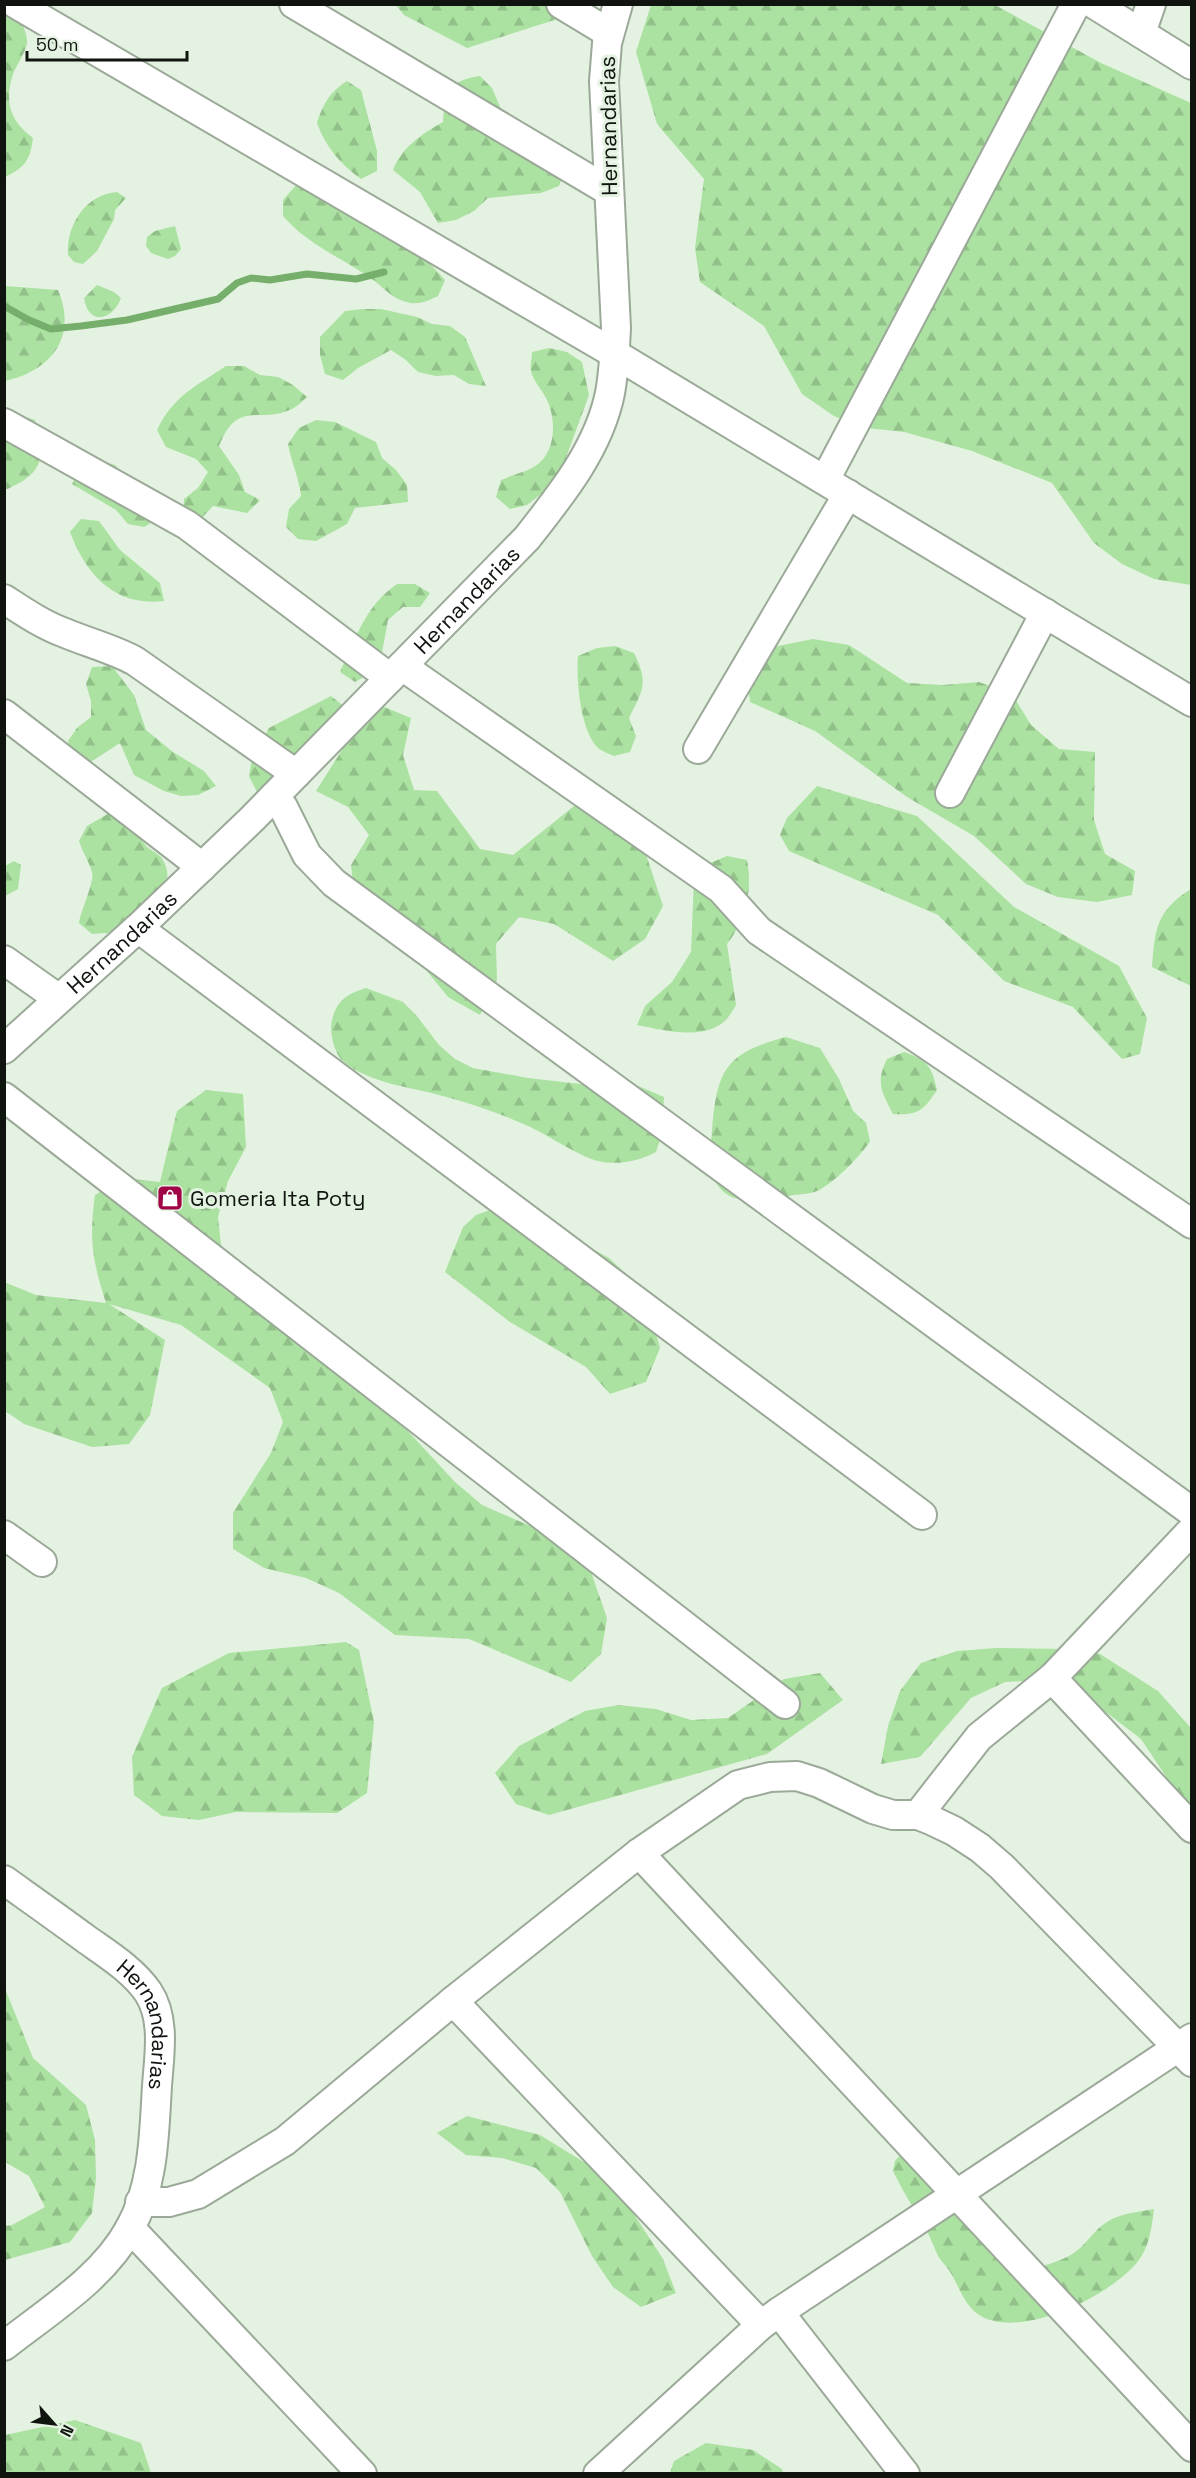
<svg xmlns="http://www.w3.org/2000/svg" width="1196" height="2478" font-family="'Space Grotesk',sans-serif">
<style>
.forest{fill:url(#forest-firs)}
.lines{fill:none;stroke-linecap:round;stroke-linejoin:round}
.stream{stroke:#76af6b;stroke-width:7}
.minor-casing{stroke:#9ba998;stroke-width:32}
.minor{stroke:#fff;stroke-width:28}
.labels{text-anchor:middle;dominant-baseline:central;stroke-width:6;stroke-linejoin:round;paint-order:stroke}
.street-label{font-size:22px;fill:#0f140e;stroke:#e4f3e1}
.poi-label{font-size:22px;fill:#0f140e;stroke:#e4f3e1;text-anchor:start}
</style>
<defs>
<pattern id="forest-firs" width="22" height="20" patternUnits="userSpaceOnUse" patternTransform="scale(1.5)"><rect width="22" height="20" fill="#abe1a1"/><path d="M5 1l3.5 6h-7zM16 11l3.5 6h-7z" fill="#92c089"/></pattern>
</defs>
<rect width="100%" height="100%" fill="#e4f3e1"/>
<path class="forest" d="M396,5H576L570,15L467,48L404,15Z
M651,5H995L1101,63L1191,103V585L1154,579L1122,564L1094,543L1052,483L972,451L904,432L867,428L834,416L802,394L764,326L700,282L695,248L704,179L657,124L636,52Z
M14,9C19,18 28,32 27,43C25,54 17,64 13,74C4,102 10,121 33,138C30,161 25,167 5,177V14Z
M480,76L492,88L504,116L531,136L549,138C564,157 568,163 559,186L541,193L488,198L474,211L456,220L438,223L420,192L393,170C402,147 422,134 443,122C445,93 449,80 480,76Z
M347,81L361,90L377,151V171L361,179C341,165 325,146 317,123C323,104 330,92 347,81Z
M304,176L420,253L445,280L438,296C426,302 417,306 403,301C391,297 383,287 373,280C342,257 310,247 283,216V200Z
M117,192L126,198L115,210L114,219L97,251L83,264L74,262L68,255C66,225 86,194 117,192Z
M175,226L181,249L175,256L168,259L151,253L146,246L147,237L155,231Z
M97,285L114,292L121,298C113,321 88,326 84,298Z
M5,286L58,290C78,337 51,371 5,381Z
M363,309H381L417,317L432,324L450,326L465,337L486,386L469,384L454,375L436,376L418,372L406,360L391,350L358,368L343,380L325,374L320,355V337L345,311Z
M549,348L567,352L582,362L589,395L557,482L527,505L510,509L496,497L501,480C512,475 522,473 532,468C556,456 557,421 547,400C543,391 533,381 531,371C530,366 532,358 532,352Z
M226,366H244L260,375L278,377L293,385L307,397C302,401 298,406 292,409C258,425 238,398 219,446L239,475L245,492L260,500L247,513L213,506L200,520L183,519L184,499L198,488L208,472L196,459L166,447L157,430C174,395 195,387 226,366Z
M19,415L35,420C47,458 43,474 5,490V420Z
M316,420L335,422L376,442L382,458L396,470L407,485L408,502L355,508L347,524L316,541L298,539L286,527L289,509L301,496C299,477 291,462 288,444L299,428Z
M98,460L115,465L159,518L144,527L128,524L116,510L72,484L80,468Z
M81,519L99,521L120,550L160,583L164,601C115,607 86,575 70,532Z
M397,584H415L430,593L420,607H403L388,620L381,658L371,673L355,682L340,672C356,638 365,606 397,584Z
M813,639L849,645L907,683L943,685L979,682L1012,694L1031,725L1059,749L1095,752L1094,820L1105,854L1135,871L1132,895L1097,902L1058,897L1026,884L974,836L907,797L815,731L750,702L746,666L778,646Z
M615,646L634,653C649,683 643,690 629,718L636,736L630,752L614,756C609,754 601,751 597,747C580,728 576,680 578,656L597,648Z
M112,666L134,695L146,730L173,752L204,771L216,786L198,795L181,796L164,791L134,775L120,743L89,763L71,761L68,741L77,728L91,717V701L86,684L92,667Z
M331,696L345,707L275,785L257,792L249,776L252,759L269,728Z
M377,704L411,718L403,755L414,790L437,791L480,849L513,855L594,790L641,839L663,906L645,939L613,961L554,924L519,917L496,944L497,980L480,1015L448,997L426,970L414,936L355,901L351,865L369,835L348,807L316,791L354,731Z
M817,786L917,816L1014,907L1119,966L1147,1018L1140,1054L1122,1059L1073,1007L1004,981L938,915L789,851L780,835L787,818Z
M118,808C129,819 136,834 146,846C150,850 157,853 161,857C182,886 147,912 129,931L92,934L79,923C81,910 95,881 92,872C90,864 82,851 79,841L87,826Z
M727,856L747,860C753,889 746,920 727,944L736,1005C733,1010 729,1017 725,1021C702,1041 663,1030 637,1025L645,1006L672,982L691,952L694,877L708,864Z
M14,861L21,865L18,889L5,896V866Z
M1191,889V986L1152,967C1155,929 1156,911 1191,889Z
M366,988L403,1002L416,1015L439,1045L455,1059L473,1068L528,1078L589,1085L629,1082L664,1097L662,1134L656,1152C637,1162 615,1166 594,1160C569,1151 546,1133 521,1123C496,1112 469,1103 443,1096C411,1087 371,1084 344,1062C334,1054 329,1032 332,1020C337,1000 347,994 366,988Z
M786,1037L820,1048L839,1079L853,1111L866,1123L870,1141C861,1156 833,1184 817,1191C810,1194 801,1194 794,1195C769,1200 730,1210 715,1181C708,1166 711,1145 712,1130C717,1070 725,1053 786,1037Z
M904,1052C927,1060 932,1066 937,1090C924,1110 918,1116 893,1114C882,1092 875,1083 887,1059Z
M206,1090L243,1094L246,1147L228,1181L218,1217L222,1254L360,1365L405,1428L455,1482L482,1505L583,1549L607,1618L601,1654L571,1682L469,1639L395,1635L339,1593L306,1578L264,1568L233,1549V1513L271,1453L283,1422L270,1388L181,1325L109,1304L165,1340L150,1415L129,1444L92,1447L24,1424L5,1411L4,1282L36,1295L106,1303C92,1259 89,1240 95,1195L123,1178L160,1182L177,1111Z
M515,1201L532,1215L609,1258L635,1282L651,1315L660,1348L646,1382L610,1394L586,1367L510,1322L445,1272L463,1227L476,1215Z
M346,1642L359,1650L374,1722L367,1793L337,1813L236,1812L199,1820L162,1816L134,1795L132,1757L162,1688L229,1653Z
M996,1648L1065,1649L1100,1654L1158,1691L1191,1728V1814L1141,1739L1107,1713L1041,1680L1005,1682L971,1698L920,1757L881,1764L888,1726L900,1691L921,1663L957,1651Z
M820,1673L843,1700L767,1754L549,1815L516,1804L495,1773L519,1746L585,1711L619,1705L656,1709L691,1720L728,1718L784,1679Z
M5,1972L6,1991L33,2058L86,2105L95,2140L96,2178L92,2213L70,2242L5,2260V2226L12,2225L45,2207L29,2176L5,2162Z
M467,2116L540,2135L600,2172L624,2199L663,2259L676,2293L641,2307L613,2287L592,2256L560,2192L536,2168L502,2158L466,2155L437,2133Z
M901,2154L1033,2269C1048,2264 1067,2260 1079,2249C1090,2239 1096,2228 1110,2220C1123,2213 1140,2212 1154,2209C1152,2225 1150,2243 1141,2257C1117,2294 1014,2345 975,2312C962,2300 958,2284 949,2270C946,2266 943,2263 940,2259C934,2249 931,2237 924,2226C913,2207 902,2190 893,2171L895,2161Z
M75,2420L141,2443L151,2473H5V2435Z
M706,2443L753,2450L782,2469L783,2473H670L674,2461Z"/>
<g class="lines">
<path class="stream" d="M4,306L29,320L51,329L81,326L127,320L218,299L237,283L251,278L270,280L307,274L356,279L384,272"/>
<defs>
<g id="minor">
<path d="M16,4L615,354L1192,702"/>
<path d="M294,4L609,191"/>
<path d="M561,4L609,33"/>
<path d="M1094,4L1192,65"/>
<path d="M1141,33L1151,4"/>
<path d="M4,423L187,525L390,678"/>
<path d="M825,480L1076,4"/>
<path d="M4,599C24,612 43,625 65,633C89,643 113,649 135,661L296,774"/>
<path d="M402,666L721,889L759,931L1192,1224"/>
<path d="M4,714L202,867"/>
<path d="M698,749L848,494"/>
<path d="M950,793L1045,613"/>
<path d="M274,797L283,807L307,855L334,883L1192,1512"/>
<path d="M138,928L922,1515"/>
<path d="M4,960L59,999"/>
<path id="s1" d="M4,1049L138,928L252,819L527,538C561,495 599,448 610,393C614,371 615,349 616,328L604,81L607,43L618,4"/>
<path d="M4,1097L785,1704"/>
<path d="M4,1535L42,1562"/>
<path d="M1052,1678L1192,1828"/>
<path d="M918,1815L979,1737L1052,1678L1192,1530"/>
<path d="M639,1853L1192,2447"/>
<path id="s2" d="M4,1880C32,1900 59,1919 86,1939C107,1954 133,1970 148,1992C166,2019 159,2056 157,2086C154,2134 154,2185 130,2228C103,2278 47,2312 4,2346"/>
<path d="M453,2001L761,2325"/>
<path d="M140,2202H169L198,2194L285,2141L453,2001L639,1853L738,1785L770,1777L797,1776L819,1783L873,1809L893,1815H918L933,1821L954,1831L980,1848L1002,1867L1192,2062"/>
<path d="M130,2228L362,2474"/>
<path d="M779,2312L905,2474"/>
<path d="M598,2474L761,2325L779,2312L1192,2038"/>
</g>
</defs>
<use href="#minor" class="minor-casing"/>
<use href="#minor" class="minor"/>
</g>
<defs>
<symbol id="shop-square" viewBox="-11 -11 22 22"><rect x="-9" y="-9" width="18" height="18" rx="4" fill="#a00446" stroke="#e4f3e1"/><path d="M-5-2.5h2.3a2.7 3.5 0 0 1 5.4 0H5L5.5 6h-11ZM-1.5-2.5h3a1.5 2.3 0 0 0-3 0Z" fill="#fff"/></symbol>
</defs>
<g fill-rule="evenodd">
<use href="#shop-square" x="155" y="1183" width="30" height="30"/>
</g>
<g class="labels">
<g class="street-label">
<text transform="translate(608 126) rotate(-91)">Hernandarias</text>
<text stroke="none"><textPath href="#s1" startOffset="645">Hernandarias</textPath></text>
<text stroke="none"><textPath href="#s1" startOffset="159">Hernandarias</textPath></text>
<text stroke="none"><textPath href="#s2" startOffset="213">Hernandarias</textPath></text>
</g>
<g class="poi-label">
<text x="190" y="1198">Gomeria Ita Poty</text>
</g>
</g>
<rect width="1196" height="2478" fill="none" stroke="#0f140e" stroke-width="12"/>
<g transform="translate(54 2424) rotate(118)" stroke="#e4f3e1" stroke-width="4.5" paint-order="stroke">
<path d="M0-4.5L10 22L0 15L-10 22Z" fill="#0f140e"/>
<text y="-9" font-size="16" font-weight="bold" text-anchor="middle" fill="#0f140e">N</text>
</g>
<path d="M27 51v9h160v-9" fill="none" stroke="#0f140e" stroke-width="3"/>
<text x="36" y="51" font-size="18" fill="#0f140e" stroke="#e4f3e1" stroke-width="4.5" paint-order="stroke">50 m</text>
</svg>
